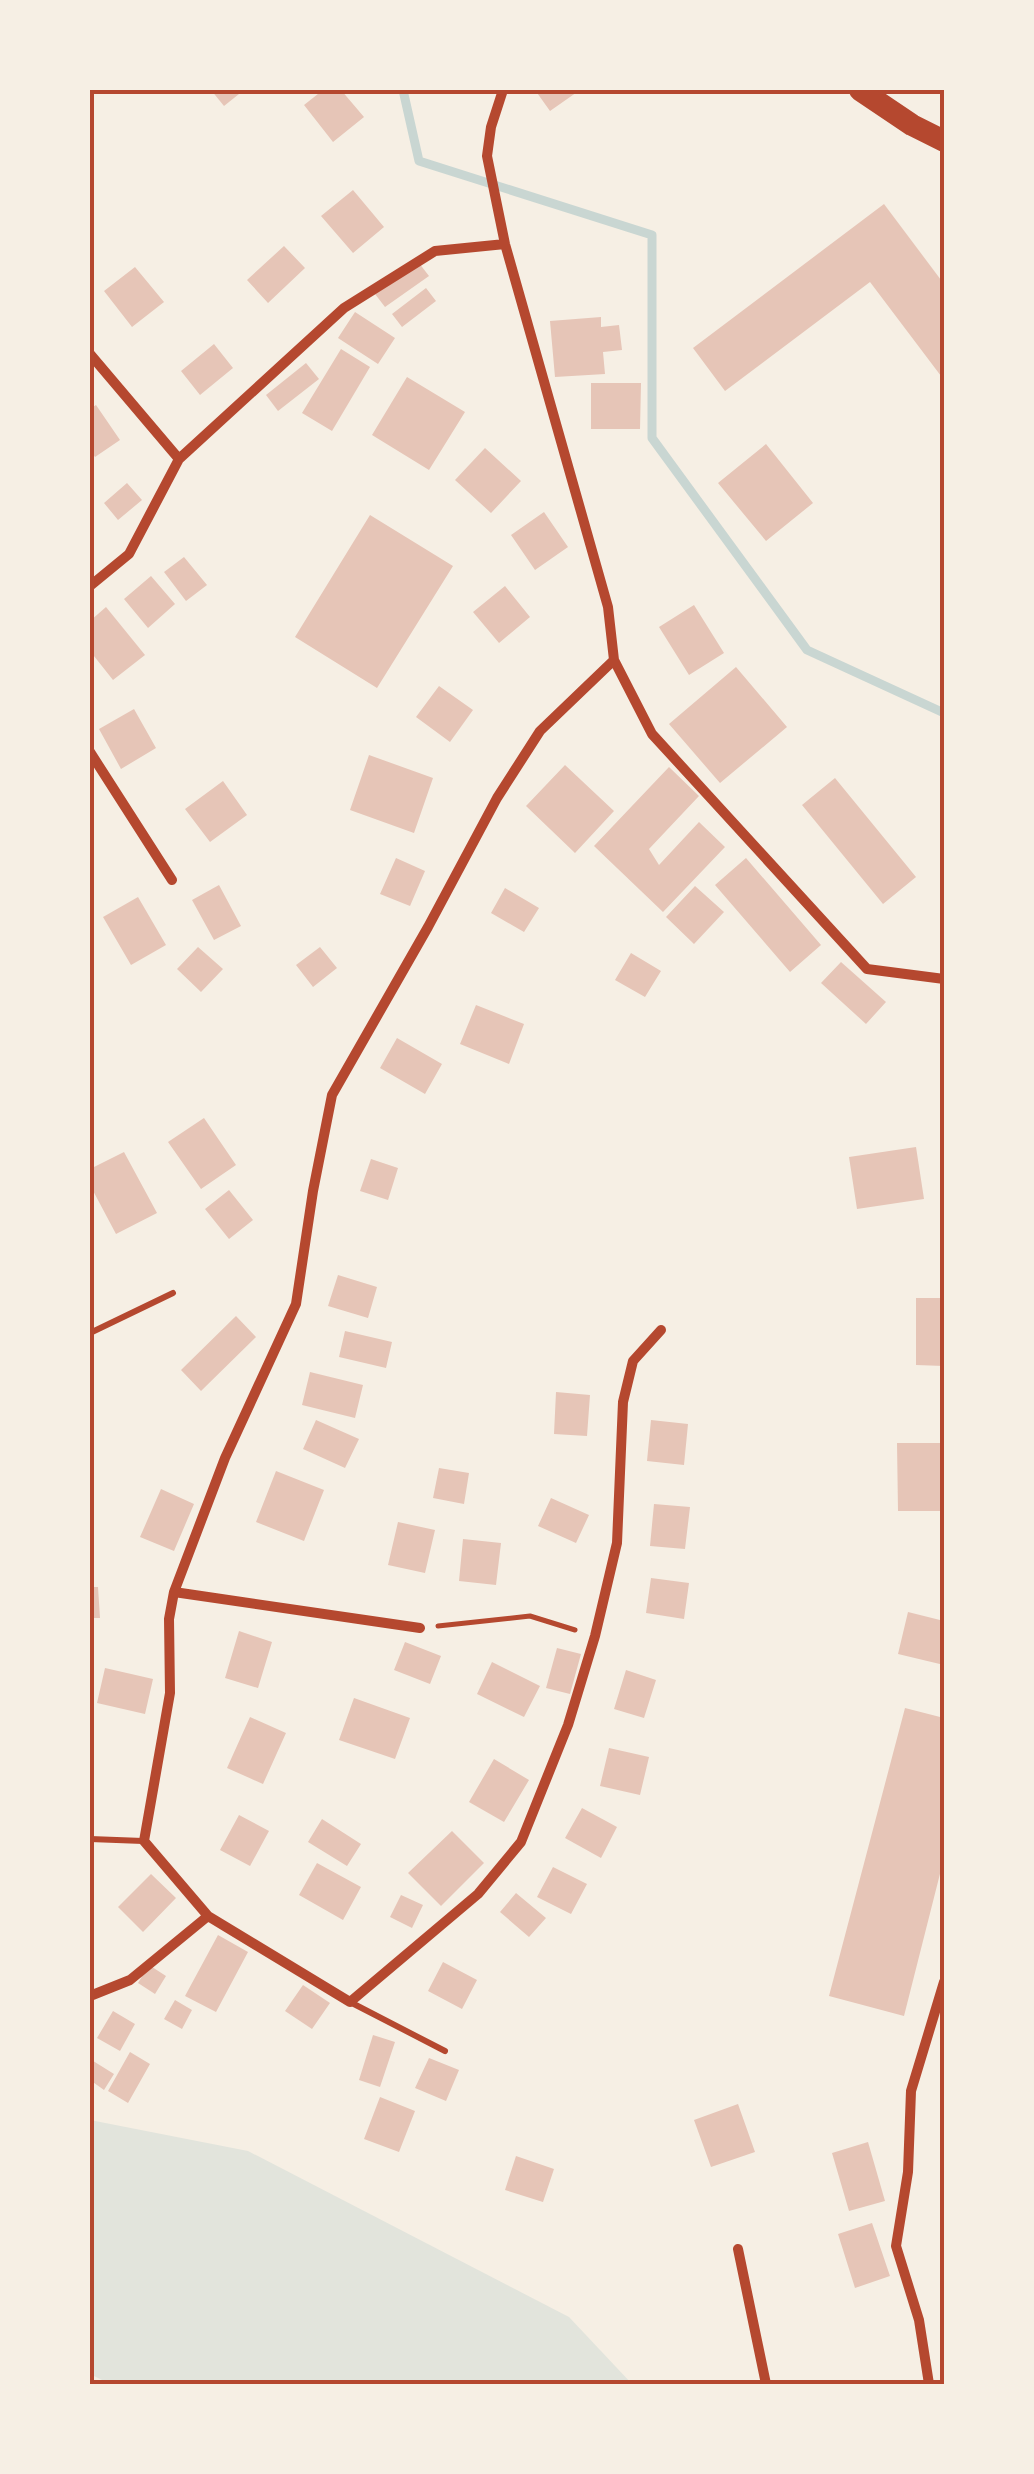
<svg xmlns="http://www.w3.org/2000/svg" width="1034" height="2474" font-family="Overpass,sans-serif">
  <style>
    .green { fill: #e2e4dc }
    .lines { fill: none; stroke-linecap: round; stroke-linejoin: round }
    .stream { stroke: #c9d6d2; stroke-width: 9 }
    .building { fill: #e6c5b7 }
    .path { stroke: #b5482f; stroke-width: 5 }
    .service { stroke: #b5482f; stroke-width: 6 }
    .minor { stroke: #b5482f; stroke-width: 10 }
    .trunk { stroke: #b5482f; stroke-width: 22 }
    .neatline { fill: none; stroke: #b5482f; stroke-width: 4 }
  </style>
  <rect width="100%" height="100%" fill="#f6efe4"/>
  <path class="green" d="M90,2120l158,31 321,166 63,67h-522l-20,-10z"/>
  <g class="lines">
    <path class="stream" d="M403,90l16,71 233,74v203l155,212 137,63"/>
  </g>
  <path class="building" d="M211,90h33l-20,16z
    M323,90h18l23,27 -31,25 -29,-37z
    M535,90h45l-30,21z
    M353,190l31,37 -31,26 -32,-37z
    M884,204l60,80v96l-74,-98 -145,109 -32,-43z
    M284,246l21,22 -37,35 -21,-23z
    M419,263l10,13 -44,31 -10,-13z
    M135,267l29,35 -32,25 -28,-36z
    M426,288l10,13 -34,26 -10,-13z
    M355,312l40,26 -17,26 -40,-26z
    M601,317v10l18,-2 3,25 -19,2 2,22 -50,3 -5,-56z
    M214,344l19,24 -33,27 -19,-24z
    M341,349l29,18 -38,64 -30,-18z
    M306,363l13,16 -41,32 -12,-16z
    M407,377l58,35 -36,58 -57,-35z
    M591,383h50l-1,46h-49z
    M96,405l24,35 -25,17 -5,-7v-41z
    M766,444l47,59 -47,38 -48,-58z
    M485,448l36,33 -30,32 -36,-33z
    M127,483l15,17 -24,20 -14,-17z
    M544,512l24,35 -33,23 -24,-35z
    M370,515l83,51 -76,122 -82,-51z
    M184,557l23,28 -21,16 -22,-29z
    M151,576l24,28 -27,24 -24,-29z
    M505,586l25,31 -31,26 -26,-31z
    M694,605l30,48 -35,22 -30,-48z
    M106,607l39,48 -32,25 -23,-29v-30z
    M736,667l51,60 -67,56 -51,-59z
    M439,686l34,24 -23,32 -34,-25z
    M134,709l22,39 -35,21 -22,-40z
    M369,755l64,23 -19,55 -64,-23z
    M565,765l49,46 -39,42 -49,-47z
    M669,767l30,29 -50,53 10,16 40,-43 26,25 -62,65 -69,-66z
    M835,778l81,99 -33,27 -81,-99z
    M223,781l24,34 -37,27 -25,-33z
    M396,858l29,13 -15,35 -30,-12z
    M746,858l75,87 -31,27 -75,-87z
    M219,885l22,41 -27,14 -22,-40z
    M695,886l29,26 -30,32 -28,-27z
    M505,888l34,20 -15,24 -33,-19z
    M138,897l28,48 -35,20 -28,-48z
    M198,947l25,22 -22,23 -24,-23z
    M320,947l17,21 -24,19 -17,-22z
    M631,953l30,18 -16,26 -30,-17z
    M841,962l45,40 -20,22 -45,-41z
    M476,1005l48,19 -15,40 -49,-20z
    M397,1038l45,26 -17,30 -45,-26z
    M204,1118l32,47 -35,24 -33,-47z
    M916,1147l8,52 -67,10 -8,-52z
    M124,1152l33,61 -41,21 -26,-49v-16z
    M371,1159l27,9 -10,32 -28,-9z
    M229,1190l24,30 -24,19 -24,-30z
    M338,1275l39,12 -9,31 -40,-12z
    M916,1298h28v68l-28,-1z
    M236,1316l20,21 -55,54 -20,-21z
    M345,1331l47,11 -6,26 -47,-11z
    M310,1372l53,13 -8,33 -53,-13z
    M556,1392l34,3 -3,41 -33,-2z
    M316,1420l43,19 -14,29 -42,-19z
    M651,1420l37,4 -4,41 -37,-4z
    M897,1443h47v68h-46z
    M439,1468l30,5 -5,31 -31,-6z
    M276,1471l48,19 -20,51 -48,-19z
    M161,1489l33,15 -20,47 -34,-14z
    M551,1498l38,17 -13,28 -38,-17z
    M654,1504l36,3 -5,42 -35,-3z
    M398,1522l37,8 -10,43 -37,-8z
    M463,1539l38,4 -5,42 -37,-4z
    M651,1578l38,5 -5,36 -38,-6z
    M90,1587h8l2,31h-10z
    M908,1612l36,9v44l-46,-11z
    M239,1631l33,11 -14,46 -33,-10z
    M405,1642l36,14 -11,28 -36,-14z
    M557,1648l24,6 -11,40 -24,-6z
    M492,1662l48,24 -16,31 -47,-23z
    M105,1668l48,11 -8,35 -48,-11z
    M626,1670l30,10 -12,38 -30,-9z
    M354,1698l56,20 -15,41 -56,-19z
    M905,1708l39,10v140l-40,158 -75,-20z
    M250,1717l36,16 -23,51 -36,-16z
    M609,1748l40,9 -9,38 -40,-9z
    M494,1759l35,21 -25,42 -35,-20z
    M582,1808l35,19 -16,31 -36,-20z
    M239,1815l30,16 -19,35 -30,-16z
    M322,1819l39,25 -14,22 -39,-24z
    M452,1831l32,32 -43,43 -33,-33z
    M317,1863l44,24 -18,33 -44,-25z
    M553,1867l34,17 -16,30 -34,-17z
    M151,1874l25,24 -33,34 -25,-25z
    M516,1893l30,25 -17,19 -29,-25z
    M401,1895l22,10 -11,23 -22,-11z
    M218,1935l30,17 -32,60 -31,-16z
    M443,1962l34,18 -15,29 -34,-18z
    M149,1965l17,11 -11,18 -17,-11z
    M303,1985l27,18 -18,26 -27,-18z
    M175,2000l17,10 -10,19 -18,-10z
    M113,2011l22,13 -15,27 -23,-13z
    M373,2035l22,7 -15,45 -21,-7z
    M130,2052l20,12 -22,39 -20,-12z
    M429,2058l30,12 -13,31 -31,-13z
    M90,2059l24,15 -10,16 -14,-10z
    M380,2097l35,14 -16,41 -35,-13z
    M738,2104l17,48 -44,15 -17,-47z
    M868,2142l17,59 -36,10 -17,-58z
    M516,2156l38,13 -11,33 -38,-12z
    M872,2223l18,53 -35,12 -17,-54z"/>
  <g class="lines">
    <path class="path" d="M438,1626l92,-10 45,14"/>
    <path class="service" d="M90,1333l83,-40
      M90,1839l53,2
      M350,2002l95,49"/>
    <path class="minor" d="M503,90l-12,37 -4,29 18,88 103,363 6,53 38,74 215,235 77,10
      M90,354l89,105
      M90,586l39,-32 50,-95 165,-151 91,-57 70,-7
      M614,660l-74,71 -43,67 -69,129 -96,168 -19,96 -17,113 -71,154 -51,134 -5,27 1,74 -26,148 64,75 142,86 128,-108 43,-52 47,-117 27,-89 22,-93 6,-141 10,-41 28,-31
      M90,752l82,128
      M174,1592l246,36
      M90,1996l40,-16 78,-64
      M738,2249l28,135
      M929,2384l-10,-64 -23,-74 12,-74 3,-81 33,-109"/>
    <path class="trunk" d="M860,90l52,35 32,16"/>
  </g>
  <rect width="1034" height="2474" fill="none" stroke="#f6efe4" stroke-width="185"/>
  <rect x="92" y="92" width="850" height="2290" class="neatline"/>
</svg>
